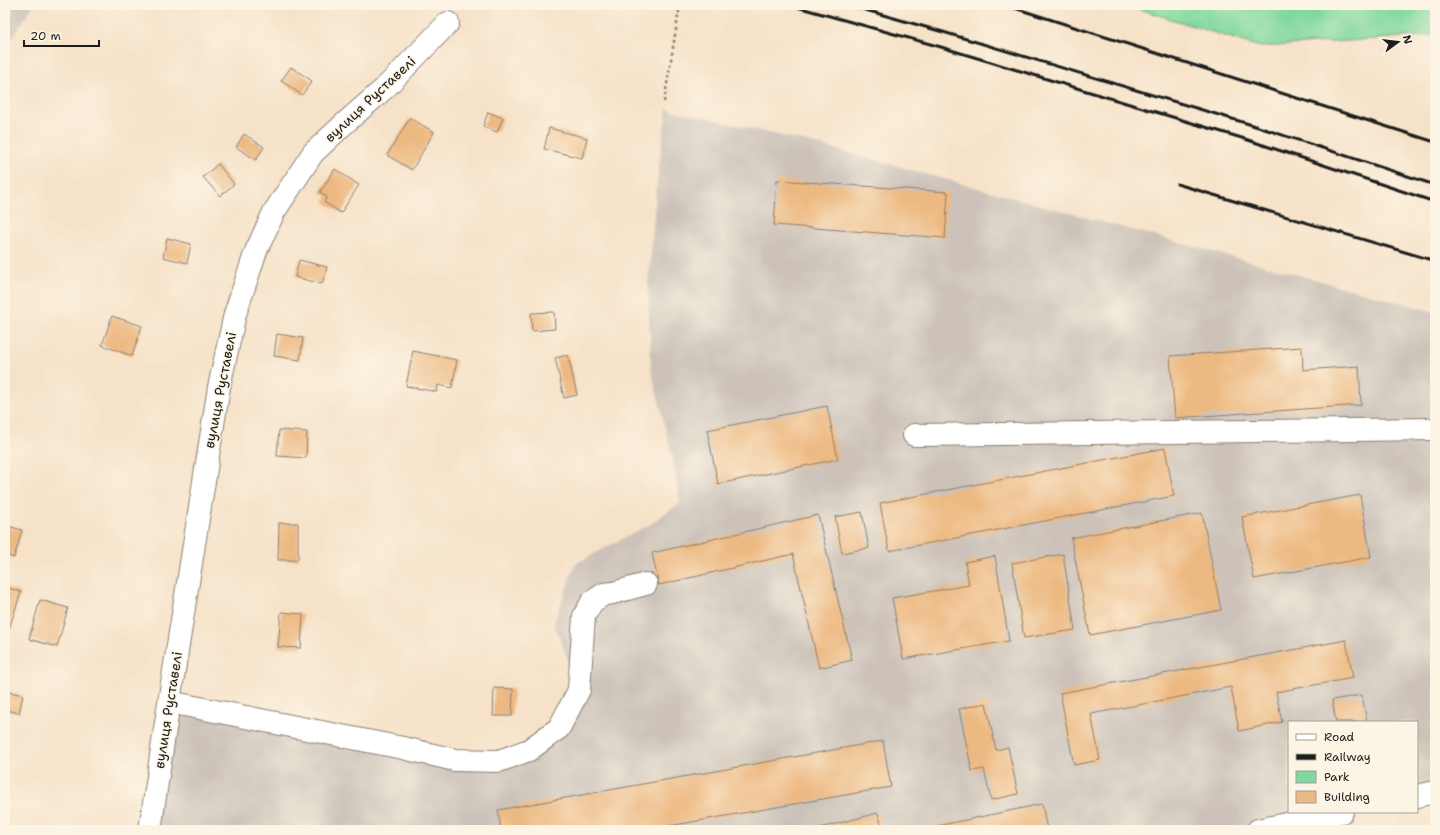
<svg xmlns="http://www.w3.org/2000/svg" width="1440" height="835" font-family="'Shantell Sans',sans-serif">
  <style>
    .industrial { fill: #ccc2b9 }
    .green { fill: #7fd89d; stroke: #4e7a5c }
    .building { fill: #edb982 }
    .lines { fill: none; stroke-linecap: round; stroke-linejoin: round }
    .minor-casing { stroke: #897f72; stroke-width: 24 }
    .path { stroke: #897f72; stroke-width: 2.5; stroke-dasharray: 3 3; stroke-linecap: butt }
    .minor { stroke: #fff; stroke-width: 22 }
    .rail { stroke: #1c1c1c; stroke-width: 3 }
    .labels { text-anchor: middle; stroke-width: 3; stroke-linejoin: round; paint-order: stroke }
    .street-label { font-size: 14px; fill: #1c1c1c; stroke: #fcf5e5 }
  </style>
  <rect width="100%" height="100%" fill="#fcf5e5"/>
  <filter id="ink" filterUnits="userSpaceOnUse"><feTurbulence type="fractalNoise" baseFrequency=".025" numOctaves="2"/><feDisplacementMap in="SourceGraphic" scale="8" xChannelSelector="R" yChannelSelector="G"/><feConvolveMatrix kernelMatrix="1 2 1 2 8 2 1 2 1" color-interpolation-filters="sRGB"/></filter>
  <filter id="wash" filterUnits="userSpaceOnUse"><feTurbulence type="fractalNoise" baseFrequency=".012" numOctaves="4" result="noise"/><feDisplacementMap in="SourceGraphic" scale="16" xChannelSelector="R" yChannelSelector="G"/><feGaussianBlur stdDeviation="0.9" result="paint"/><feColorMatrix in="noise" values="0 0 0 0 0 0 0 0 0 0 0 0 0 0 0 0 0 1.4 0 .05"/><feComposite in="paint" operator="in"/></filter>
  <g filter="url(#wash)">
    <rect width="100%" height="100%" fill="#f6e2c8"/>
    <path class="industrial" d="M5,5h28l-28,45z
      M667,109l141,33 627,170v480l-18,4v-74h-128v90h53l-84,18h-1108l19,-128 286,58 74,-10 50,-60 -25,-67 21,-59 75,-40 30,-21 -7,-43 -22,-91 -3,-83 9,-106z"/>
    <path class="green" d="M1126,5h309v30l-175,12z"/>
    <g id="blocks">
      <path class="building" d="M291,67l21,14 -10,14 -21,-14z
        M488,112l15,6 -6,14 -14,-5z
        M410,118l24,14 -22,38 -25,-15z
        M549,128l38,10 -5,20 -38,-9z
        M244,134l20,13 -8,13 -20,-13z
        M218,164l16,20 -14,12 -17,-19z
        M335,169l24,16 -18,28 -17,-11 3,-5 -7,-5z
        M777,180l171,12 -3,46 -171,-13z
        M167,238l24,6 -4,19 -24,-6z
        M299,260l28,7 -5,17 -27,-7z
        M554,312l1,17 -23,2 -1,-18z
        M112,316l30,10 -10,30 -30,-11z
        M277,334l26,4 -3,22 -26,-4z
        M1302,347l1,23 56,-4 2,39 -186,13 -5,-62z
        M413,351l44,9 -5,28 -14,-3 -1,7 -31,-6z
        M568,355l9,40 -13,3 -9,-40z
        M827,406l11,53 -120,25 -11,-54z
        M279,430l28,2 -1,26 -29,-2z
        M1165,448l9,48 -285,55 -9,-48z
        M1360,495l11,62 -117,22 -12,-62z
        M862,512l7,36 -27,5 -7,-36z
        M1202,513l19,97 -131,25 -19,-97z
        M818,515l34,145 -33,8 -26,-114 -134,31 -7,-32z
        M279,523h19v37h-20z
        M5,525l17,5 -8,28 -9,-3z
        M1063,554l12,76 -51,8 -12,-75z
        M995,556l14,85 -106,18 -11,-61 77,-13 -4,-23z
        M5,587l16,5 -16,49z
        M40,600l28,8 -11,39 -28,-8z
        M281,612l22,2 -2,34 -23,-1z
        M1346,640l7,38 -77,14 6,30 -43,9 -8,-44 -140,27 9,46 -26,5 -14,-72z
        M494,688l19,1 -1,27h-19z
        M5,691l18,4 -4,18 -14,-3z
        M1362,695l5,27h-31l-4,-22z
        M986,703l10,47 12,-3 10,47 -27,6 -7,-31 -12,2 -13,-62z
        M883,741l8,46 -245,43h-145l-3,-20z
        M1042,804l5,26h-109l-1,-4z
        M878,813l5,17h-67v-1z"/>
    </g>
  </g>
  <g filter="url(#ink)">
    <use href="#blocks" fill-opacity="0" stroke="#897f72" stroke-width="1"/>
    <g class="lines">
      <defs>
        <path id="minor" d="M914,435l521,-6
          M169,702l234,46 52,12 44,1 30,-11 30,-22 20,-38 5,-74 8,-14 12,-8 9,-1 33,-9
          M1417,796l18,-4
          M150,830l19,-128 50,-315 16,-73 21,-63 18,-39 39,-59 32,-30 40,-35 63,-65
          M1258,830l84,-18"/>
      </defs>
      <use href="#minor" class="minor-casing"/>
      <path class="path" d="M664,102l16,-97"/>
      <use href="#minor" class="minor"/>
      <path class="rail" d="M790,5l151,42 304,92 190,63
        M848,5l95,27 306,92 186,61
        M1005,5l430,137
        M1177,184l258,77"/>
    </g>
  </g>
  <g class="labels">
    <g class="street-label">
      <text transform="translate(370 99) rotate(-43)" y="5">вулиця Руставелі</text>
      <text transform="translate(220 390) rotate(-79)" y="5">вулиця Руставелі</text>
      <text transform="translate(168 710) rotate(-81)" y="5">вулиця Руставелі</text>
    </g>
  </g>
  <rect width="1440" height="835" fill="none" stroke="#fcf5e5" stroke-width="20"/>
  <rect x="1288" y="721" width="130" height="92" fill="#fcf5e5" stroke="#a29e95"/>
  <rect x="1296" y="734" width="20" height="6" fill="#ffffff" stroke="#a29e95"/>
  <text x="1324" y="741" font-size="12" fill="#1c1c1c">Road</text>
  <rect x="1296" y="754" width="20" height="6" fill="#1c1c1c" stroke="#a29e95"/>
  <text x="1324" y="761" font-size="12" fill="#1c1c1c">Railway</text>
  <rect x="1296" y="771" width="20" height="12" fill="#7fd89d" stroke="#a29e95"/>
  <text x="1324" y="781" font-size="12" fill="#1c1c1c">Park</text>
  <rect x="1296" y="791" width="20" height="12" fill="#edb982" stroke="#a29e95"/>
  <text x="1324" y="801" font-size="12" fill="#1c1c1c">Building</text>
  <g transform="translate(1398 42) rotate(75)" stroke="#fcf5e5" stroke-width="3" paint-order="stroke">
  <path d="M0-3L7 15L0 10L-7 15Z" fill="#1c1c1c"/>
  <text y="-6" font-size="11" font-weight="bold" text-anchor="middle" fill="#1c1c1c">N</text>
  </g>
  <path d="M24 40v6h75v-6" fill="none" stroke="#1c1c1c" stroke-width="2"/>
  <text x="30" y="40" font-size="12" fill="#1c1c1c" stroke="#fcf5e5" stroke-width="3" paint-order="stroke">20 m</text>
</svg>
